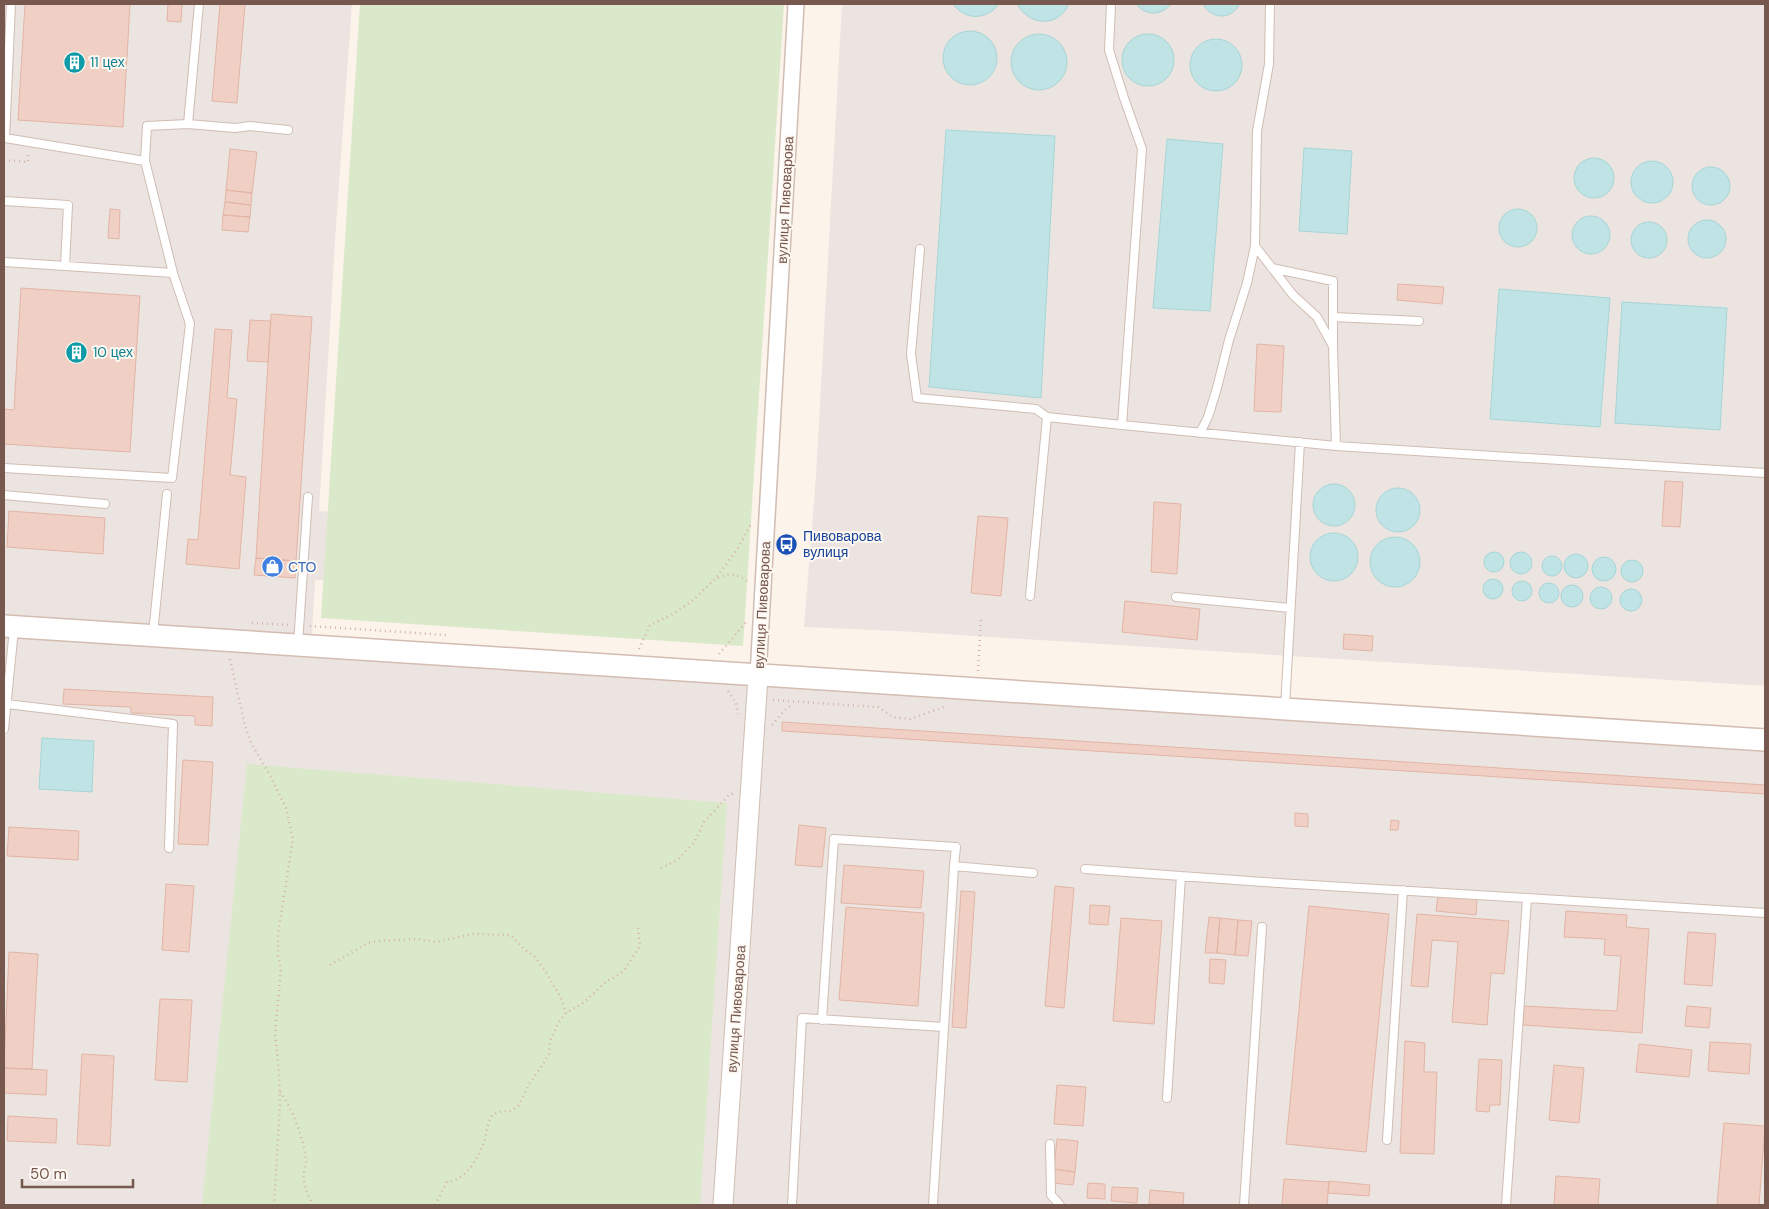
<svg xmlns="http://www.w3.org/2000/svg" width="1769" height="1209" font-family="'DM Sans',sans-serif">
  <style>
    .industrial { fill: #ece4e0 }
    .green { fill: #dae9ca }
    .water { fill: #c0e4e5; stroke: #a7d5d6 }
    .building { fill: #f0d0c4; stroke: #e2b5a5 }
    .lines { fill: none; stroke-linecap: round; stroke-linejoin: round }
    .service-casing { stroke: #d0bdb3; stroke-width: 10 }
    .minor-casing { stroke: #d0bdb3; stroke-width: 18 }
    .tertiary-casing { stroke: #d0bdb3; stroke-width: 21 }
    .secondary-casing { stroke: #d3bcb1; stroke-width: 24 }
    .path { stroke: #d5b3a7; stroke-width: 2.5; stroke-dasharray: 1 4; stroke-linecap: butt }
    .service { stroke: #fff; stroke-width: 8 }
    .minor { stroke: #fff; stroke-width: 15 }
    .tertiary { stroke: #fff; stroke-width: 19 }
    .secondary { stroke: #fff; stroke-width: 21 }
    .labels { text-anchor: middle; stroke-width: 4; stroke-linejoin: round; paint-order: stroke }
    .culture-label { font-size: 14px; fill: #0d838f; stroke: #fef8f2; text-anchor: start }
    .street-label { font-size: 14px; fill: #76584f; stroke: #fef8f2 }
    .transit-label { font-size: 14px; fill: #164399; stroke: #fef8f2; text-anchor: start }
    .shop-label { font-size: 14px; fill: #366cbe; stroke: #fef8f2; text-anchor: start }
  </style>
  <rect width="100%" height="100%" fill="#fcf3eb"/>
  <path class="industrial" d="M4,4h348l-16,221 -17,286 69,5 -4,68 -69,-4 -3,55 -308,-18z
    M842,4h923v682l-868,-55 -93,-4 12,-150z
    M4,636l1761,112v457h-1761z"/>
  <path class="green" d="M360,4h424l-41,642 -422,-28z
    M247,764l480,39 -27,402h-498z"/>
  <path class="water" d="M953,4h46c-12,16 -34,17 -46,0z
    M1017,4h52c-11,24 -40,22 -52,0z
    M1136,4h35c-10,12 -25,12 -35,0z
    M1203,4h37c-9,16 -28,16 -37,0z
    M943 58a27 27 0 1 1 54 0a27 27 0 1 1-54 0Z
    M1011 62a28 28 0 1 1 56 0a28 28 0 1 1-56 0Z
    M1122 60a26 26 0 1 1 52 0a26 26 0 1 1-52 0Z
    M1190 65a26 26 0 1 1 52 0a26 26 0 1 1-52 0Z
    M946,130l109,6 -14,262 -112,-11z
    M1167,139l56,5 -13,167 -57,-3z
    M1304,148l48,3 -5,83 -48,-3z
    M1574 178a20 20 0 1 1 40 0a20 20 0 1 1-40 0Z
    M1631 182a21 21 0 1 1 42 0a21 21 0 1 1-42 0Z
    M1692 186a19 19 0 1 1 38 0a19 19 0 1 1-38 0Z
    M1499 228a19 19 0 1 1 38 0a19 19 0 1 1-38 0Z
    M1572 235a19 19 0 1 1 38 0a19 19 0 1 1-38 0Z
    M1688 239a19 19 0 1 1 38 0a19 19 0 1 1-38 0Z
    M1631 240a18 18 0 1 1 36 0a18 18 0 1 1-36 0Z
    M1499,289l111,9 -10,129 -110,-8z
    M1622,302l105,6 -7,122 -105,-7z
    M1313 505a21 21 0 1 1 42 0a21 21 0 1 1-42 0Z
    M1376 510a22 22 0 1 1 44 0a22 22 0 1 1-44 0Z
    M1310 557a24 24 0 1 1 48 0a24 24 0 1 1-48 0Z
    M1370 562a25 25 0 1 1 50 0a25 25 0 1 1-50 0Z
    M1510 563a11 11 0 1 1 22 0a11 11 0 1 1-22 0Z
    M1484 562a10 10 0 1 1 20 0a10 10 0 1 1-20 0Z
    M1564 566a12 12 0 1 1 24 0a12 12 0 1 1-24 0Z
    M1542 566a10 10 0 1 1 20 0a10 10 0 1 1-20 0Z
    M1592 569a12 12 0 1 1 24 0a12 12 0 1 1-24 0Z
    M1621 571a11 11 0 1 1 22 0a11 11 0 1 1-22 0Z
    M1483 589a10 10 0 1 1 20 0a10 10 0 1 1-20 0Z
    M1512 591a10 10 0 1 1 20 0a10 10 0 1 1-20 0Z
    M1539 593a10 10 0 1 1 20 0a10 10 0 1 1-20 0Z
    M1561 596a11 11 0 1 1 22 0a11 11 0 1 1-22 0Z
    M1590 598a11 11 0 1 1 22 0a11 11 0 1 1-22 0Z
    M1620 600a11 11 0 1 1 22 0a11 11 0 1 1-22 0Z
    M42,738l52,3 -2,51 -53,-3z"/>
  <path class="building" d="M25,4h105l-7,123 -105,-7z
    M168,4h14l-1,18 -14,-1z
    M220,4h25l-8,99 -25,-2z
    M230,149l27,3 -5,41 -26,-3z
    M226,190l26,3 -1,12 -26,-3z
    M225,202l26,3 -1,12 -27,-2z
    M110,209l10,1 -1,29 -11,-1z
    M223,215l27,2 -2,15 -26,-2z
    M1398,284l46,3 -2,17 -45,-4z
    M21,288l119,8 -10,156 -126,-8v-35l10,1z
    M271,314l41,3 -16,244 -40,-3z
    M250,320l21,1 -3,41 -21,-1z
    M215,329l17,1 -5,68 10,1 -7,76 16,2 -7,92 -53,-5 2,-25 10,1z
    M1257,344l27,2 -3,66 -27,-1z
    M1665,481l18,1 -3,45 -18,-1z
    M1154,502l27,2 -4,70 -26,-2z
    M9,511l96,7 -2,36 -96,-7z
    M978,516l30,2 -7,78 -30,-3z
    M256,558l40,3 -1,17 -41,-3z
    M1125,601l75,8 -3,31 -75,-8z
    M1344,634l29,2 -1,15 -29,-2z
    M64,689l149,8 -1,29 -17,-1v-9l-64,-3v-6l-68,-3z
    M782,722l983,63v9l-983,-63z
    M183,760l30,2 -5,83 -30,-1z
    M1295,813l13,1v13l-13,-1z
    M1391,820l8,1 -1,9h-8z
    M799,825l27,3 -4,39 -27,-2z
    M9,827l70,4 -1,29 -71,-4z
    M844,865l80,6 -3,37 -80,-5z
    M166,884l28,2 -5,66 -27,-2z
    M1055,886l19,2 -10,120 -19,-2z
    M961,891l14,1 -9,136 -14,-1z
    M1438,895l39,4 -1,16 -40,-4z
    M1090,905l20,1 -2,19 -19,-1z
    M1309,906l80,8 -23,238 -80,-8z
    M846,907l78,6 -6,93 -79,-6z
    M1566,911l61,4 -1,12 23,2 -7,104 -119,-8 1,-19 93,5 4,-55 -17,-1 1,-16 -41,-2z
    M1417,914l92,7 -5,53 -13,-1 -4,52 -35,-3 6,-80 -26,-2 -4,47 -17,-1z
    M1209,917l11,1 -3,35h-12z
    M1121,918l41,3 -8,103 -41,-3z
    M1220,918l18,2 -3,35 -18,-2z
    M1238,920l14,1 -4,35 -13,-1z
    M1688,932l28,2 -4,52 -28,-2z
    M9,952l29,2 -6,115 -28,-1z
    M1210,959l16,1 -2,24 -15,-1z
    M160,999l32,1 -5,82 -32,-2z
    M1687,1006l24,2 -2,20 -24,-2z
    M1405,1041l20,2 -1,29h13l-3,82 -34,-1z
    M1710,1042l41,2 -2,30 -41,-3z
    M1639,1044l53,6 -3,27 -53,-5z
    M82,1054l32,2 -4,90 -33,-2z
    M1479,1059l23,1 -2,45h-10l-1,7 -13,-1z
    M1554,1065l30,3 -5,55 -30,-3z
    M4,1068l43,2 -1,25 -42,-2z
    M1057,1085l29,2 -3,39 -29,-2z
    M8,1116l49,3 -1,24 -49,-2z
    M1724,1123l41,3 -6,79h-42z
    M1057,1139l21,2 -3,31 -21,-3z
    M1054,1169l21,3 -2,13 -21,-2z
    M1556,1176l44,3 -2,26h-44z
    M1284,1179l45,3 -2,23h-45z
    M1329,1181l41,4 -1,11 -41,-3z
    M1088,1183l17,1v15l-18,-1z
    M1112,1187l26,1 -1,15 -26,-2z
    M1150,1190l34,3 -1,12 -34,-1z"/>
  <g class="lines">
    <defs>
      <path id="service" d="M11,4l-6,134 140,23 28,112
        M1270,4l-1,60 -12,67 -2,115 38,49 24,22 16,29 3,100
        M188,124l47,4 15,-2 38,4
        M145,161l2,-35 41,-2 11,-120
        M4,201l64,4 -3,61
        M920,249l-9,105 6,44 119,11 11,8
        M4,262l169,11 17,51 -18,154 -168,-10
        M1272,268l61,13v63
        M1333,317l86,4
        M1122,425l214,21 429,27
        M1200,433l8,-16 9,-29 12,-48 18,-57 8,-37
        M4,495l101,9
        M1030,596l17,-179 75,8 20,-276 -18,-51 -15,-48 2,-46
        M1176,597l114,11
        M153,634l14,-140
        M298,644l10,-147
        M7,704l166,20 -4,124
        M1285,707l15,-265
        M4,729l10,-100
        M1085,869l178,13 264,16
        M822,1020l12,-181 122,8 -2,19
        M1167,1098l14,-222
        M1387,1140l16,-250
        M1050,1144l1,51 9,10
        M792,1205l10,-187 142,9
        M933,1205l21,-339 79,7
        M1244,1205l18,-278
        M1506,1205l21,-307 238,15"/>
      <path id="minor" d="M758,676l38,-672"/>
      <path id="tertiary" d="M723,1205l35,-529"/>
      <path id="secondary" d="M4,626l1761,114"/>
    </defs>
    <use href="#service" class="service-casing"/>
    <use href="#minor" class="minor-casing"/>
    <use href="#tertiary" class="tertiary-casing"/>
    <use href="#secondary" class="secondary-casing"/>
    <path class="path" d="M4,160l24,2v-11
      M718,578c12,-6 20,-4 30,4
      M252,623l37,2
      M310,626l136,9
      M639,649l11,-24 21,-10 20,-13 25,-24 22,-30 13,-24
      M719,654l28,-33
      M230,659l15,67 6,17 20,34 15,31 7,31 -15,95v22l3,13 -6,64 4,40 1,31 -6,101
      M978,671l3,-53
      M728,691l8,12 2,11
      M773,700l105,7 15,10 17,2 37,-13
      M772,725l12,-14 9,-7
      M661,868l16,-8 17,-17 10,-21 24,-26 6,-3
      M330,965l38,-22 9,-2 40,-2 19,3 37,-8 38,1 13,14 11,8 12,17 13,22 6,17
      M280,1092c11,13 26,52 26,69 0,3 -1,7 -2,11 -1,13 3,22 9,33
      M435,1205l12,-23c19,-2 31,-23 37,-40 3,-9 3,-19 8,-27l10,-4h9l7,-5 12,-23 19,-28 1,-14 8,-18 8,-10 17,-10 24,-22 10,-5 8,-7 15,-23 -2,-18"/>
    <use href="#service" class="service"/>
    <use href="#minor" class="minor"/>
    <use href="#tertiary" class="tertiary"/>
    <use href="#secondary" class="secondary"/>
  </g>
  <defs>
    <symbol id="building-disc" viewBox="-11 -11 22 22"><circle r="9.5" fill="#0f9aa8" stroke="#fef8f2"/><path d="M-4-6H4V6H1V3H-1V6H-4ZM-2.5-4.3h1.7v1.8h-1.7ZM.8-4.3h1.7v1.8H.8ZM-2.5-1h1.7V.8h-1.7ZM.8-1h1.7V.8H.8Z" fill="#fff"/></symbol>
    <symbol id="bus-disc" viewBox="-11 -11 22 22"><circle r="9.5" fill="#1a4fb4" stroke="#fef8f2"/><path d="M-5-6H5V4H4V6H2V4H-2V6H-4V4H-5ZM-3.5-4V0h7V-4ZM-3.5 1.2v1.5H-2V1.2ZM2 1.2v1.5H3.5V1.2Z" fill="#fff"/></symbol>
    <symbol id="shop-disc" viewBox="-11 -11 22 22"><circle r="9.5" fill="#3f7fe0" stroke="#fef8f2"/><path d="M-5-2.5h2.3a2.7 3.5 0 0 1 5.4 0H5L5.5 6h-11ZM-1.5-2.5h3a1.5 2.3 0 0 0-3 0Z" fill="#fff"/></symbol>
  </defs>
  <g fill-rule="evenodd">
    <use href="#building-disc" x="62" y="50" width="25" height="25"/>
    <use href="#building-disc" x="64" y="340" width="25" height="25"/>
    <use href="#bus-disc" x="774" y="532" width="25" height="25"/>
    <use href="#shop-disc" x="260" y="554" width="25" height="25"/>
  </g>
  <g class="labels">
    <g class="culture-label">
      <text x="90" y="67">11 цех</text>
      <text x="93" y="357">10 цех</text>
    </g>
    <g class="street-label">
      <text transform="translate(785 200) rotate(-87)" y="5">вулиця Пивоварова</text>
      <text transform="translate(762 605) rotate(-87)" y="5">вулиця Пивоварова</text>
      <text transform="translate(736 1009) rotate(-86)" y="5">вулиця Пивоварова</text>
    </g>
    <g class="transit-label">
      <text x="803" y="541">Пивоварова<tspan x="803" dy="16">вулиця</tspan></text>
    </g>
    <g class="shop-label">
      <text x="288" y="572">СТО</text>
    </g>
  </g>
  <rect width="1769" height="1209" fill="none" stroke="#76584f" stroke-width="10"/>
  <path d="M22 1179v8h111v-8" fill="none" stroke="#76584f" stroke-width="2.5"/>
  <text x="30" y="1179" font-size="15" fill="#76584f" stroke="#fef8f2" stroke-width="4" paint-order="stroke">50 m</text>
</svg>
